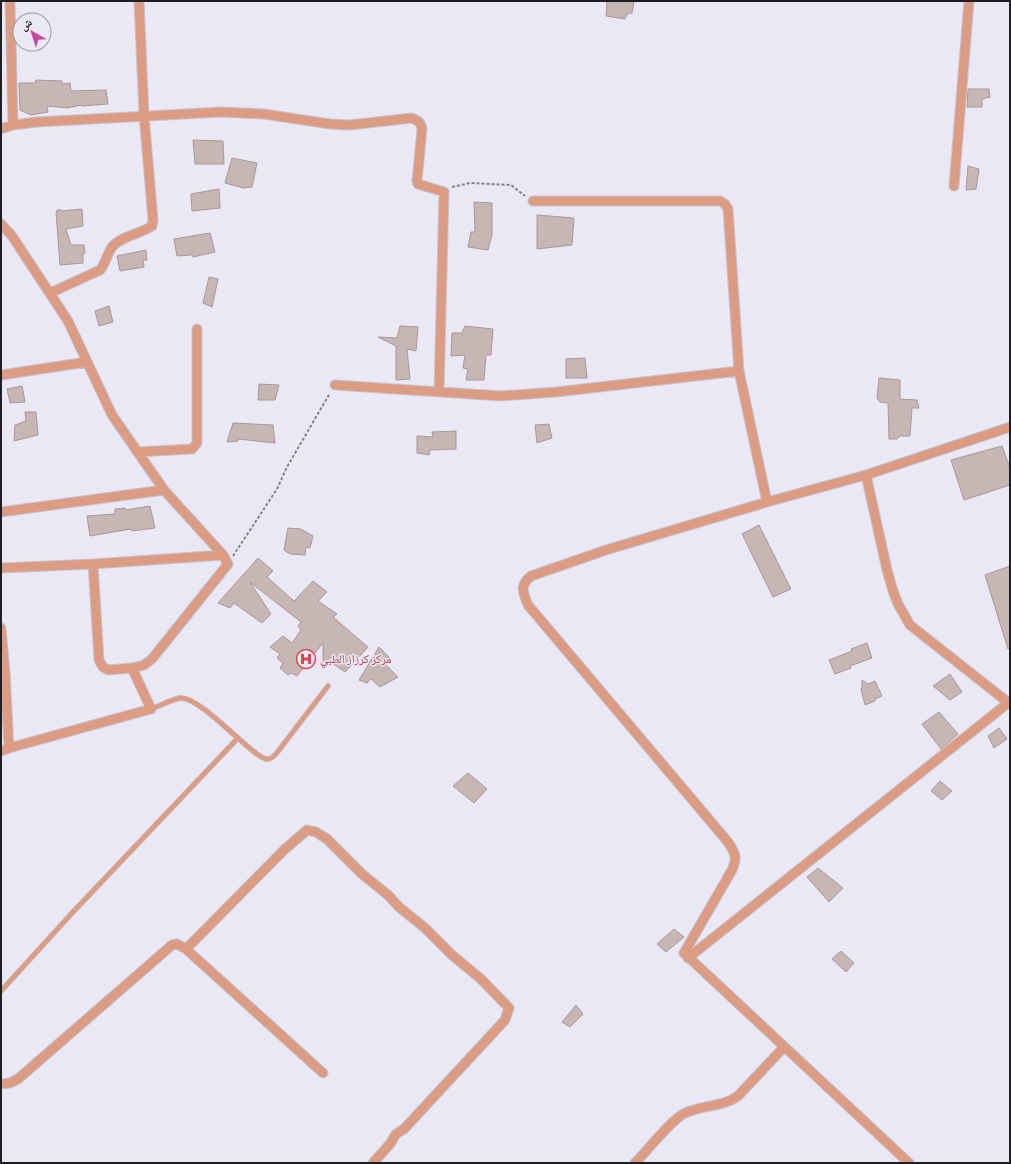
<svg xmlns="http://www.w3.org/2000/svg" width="1011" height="1164" font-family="Literata,'Noto Naskh Arabic',serif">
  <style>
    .building { fill: #c7b7b4; stroke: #a79896 }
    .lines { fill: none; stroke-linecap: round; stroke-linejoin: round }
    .lane-casing { stroke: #c6c4d0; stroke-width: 6 }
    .street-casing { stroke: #c6c4d0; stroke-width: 11 }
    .path { stroke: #83818b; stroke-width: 2; stroke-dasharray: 3 2; stroke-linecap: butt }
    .lane { stroke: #dc9c84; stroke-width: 4.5 }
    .street { stroke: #dc9c84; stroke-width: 9 }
    .labels { text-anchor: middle; stroke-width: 3; stroke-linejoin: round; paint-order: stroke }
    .health-label { font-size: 12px; fill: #be3a42; stroke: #ebe8f6; text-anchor: start }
  </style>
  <rect width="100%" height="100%" fill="#ebe8f6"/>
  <path class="building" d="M607,1h21l6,1 -2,11 -5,1 -2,5 -19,-3z
    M36,80l26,1v3l8,-1 1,8 35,-1 2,14 -26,2v-1l-15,3 -20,-2 1,6 -17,3 -11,-5 -1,-27h16z
    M968,89h21l1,8 -8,2v8h-15z
    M193,140l30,1 1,23h-29z
    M232,158l25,5 -5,24 -9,1 -18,-5z
    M968,166l11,3 -3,20 -10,1z
    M219,189l1,19 -28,3 -1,-17z
    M474,202l18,1v32l-4,15 -20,-3 3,-15h4z
    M82,209l1,17 -17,3 5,16h13l1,8 -2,1v9l-23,2 -4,-53h1v-2h4v1z
    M537,215l37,3 -2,27 -35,4z
    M210,233l5,19 -22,5 -1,-2 -15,1 -3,-17z
    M146,250l1,10h-4l1,7 -24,4 -3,-15z
    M209,277l9,2 -6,28 -9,-4z
    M109,306l4,16 -14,4 -4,-15z
    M400,326l18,1 -2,24 -9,-2 3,30 -14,1v-34l-18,-9 19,1z
    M465,326l28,3 -2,26h-5l-2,25h-18l2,-11 -5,-1 2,-13 -14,1 1,-23h10z
    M585,358l2,20h-21v-19z
    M879,378l21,2v19l17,1 2,8h-7l-2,28h-10l-3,3h-8l-1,-36 -8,-1 -3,-4z
    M259,384l20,1 -4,15h-17z
    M22,386l3,16 -15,1 -3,-14z
    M25,412h11l2,23 -24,6 1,-16 11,-4z
    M233,423l40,2 2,18 -37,-4v2l-11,1z
    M549,424l3,14 -15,5 -2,-18z
    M456,431v18l-26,1 -1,5 -12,-2v-17l16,1 -1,-5z
    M1002,446l8,22v17l-46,15 -13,-40z
    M150,506l5,22 -23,3 -1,-2 -41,7 -3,-20 28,-2v-5l10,-1 1,2z
    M759,525l32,64 -18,8 -31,-63z
    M288,528l13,1 12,7 -3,12 -4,-1 -1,8 -15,-1 -6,-4z
    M258,558l15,13 -6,6 27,24 19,-20 14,11 -9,9 19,13 -4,3 35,30 -23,25 -13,-9 -2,3 -7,-5v-18l-26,33 -6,-3 -3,2 -8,-7 3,-5 -6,-5 3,-4 -10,-7 13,-11 9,7 9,-13 -3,-4 3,-4 -51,-40 21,32 -9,9 -28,-20 -4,5 -12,-5z
    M1010,566v82l-2,1 -23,-74z
    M867,643l5,15 -22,8 1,2 -16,6 -6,-14 23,-9 -1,-2z
    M379,647l12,12 -5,6 12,12 -18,10 -9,-8 -4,4 -8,-3z
    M950,674l12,18 -12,8 -17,-14z
    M862,680l6,4 7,-3 7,15 -7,3v2l-10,4 -4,-16 1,-1z
    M939,712l19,22 -17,15 -19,-25z
    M999,728l8,11 -13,9 -6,-12z
    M468,773l19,16 -13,14 -21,-17z
    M940,781l12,10 -10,9 -11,-9z
    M818,868l25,20 -14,14 -22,-25z
    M674,929l10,8 -18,15 -9,-8z
    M841,951l13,12 -8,9 -14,-13z
    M576,1005l7,9 -13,13 -8,-5z"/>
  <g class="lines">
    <defs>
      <path id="lane" d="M151,709c9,-3 19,-9 29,-11 14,-2 47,31 58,40
        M1,991l72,-79 165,-174c6,5 23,22 30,21 3,0 6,-3 8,-5l52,-68"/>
      <path id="street" d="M10,1l3,124
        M1,129l12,-4 24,-3 184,-10 43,2 66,10 20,1 62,-7c6,3 9,4 10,11l-5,52 1,3 26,8 -5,200
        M954,186l15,-185
        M533,201h187l5,3 3,5 11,162 28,131
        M1,224l11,12 56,85 44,94 52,75 59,65 5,9 -76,95 -8,6 -12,3 -24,2 -5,-3 -4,-7 -6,-96
        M50,293l50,-23c6,-7 7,-16 12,-23 9,-11 28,-13 40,-21l1,-6 -9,-105 -5,-114
        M1,375l86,-13
        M335,385l166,11 55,-4 183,-21
        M137,452l55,-3 5,-6v-114
        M866,475l21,95 6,21 5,13 12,21 100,79
        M1,512l163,-22
        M1,568l92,-4 130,-9
        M1,628l4,45 4,75
        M1,751l8,-3 142,-39 -19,-41
        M186,949l98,-99 23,-20 9,2 11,7 35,35 26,21 11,12 26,21 27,27 29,24 28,29 -4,12 -101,109 -8,5 -6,10 -17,19
        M688,958l320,-255
        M1,1084l9,-1 8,-4 154,-134 5,-1 9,5 137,124
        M635,1163c12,-12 37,-44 50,-50 17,-8 38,-6 53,-17l46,-49
        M909,1163l-225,-210 48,-83c6,-13 3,-17 -4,-28l-200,-237c-5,-13 -9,-19 3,-29l75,-26 161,-48 99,-27 144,-48"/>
    </defs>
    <use href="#lane" class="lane-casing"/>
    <use href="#street" class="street-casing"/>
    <path class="path" d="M452,187l18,-4 41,2 14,11
      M233,556l44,-67 10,-22 43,-74"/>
    <use href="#lane" class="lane"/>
    <use href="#street" class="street"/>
  </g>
  <defs>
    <symbol id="hospital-ring" viewBox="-11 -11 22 22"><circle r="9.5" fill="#ebe8f6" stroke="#e0444e" stroke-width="1.5"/><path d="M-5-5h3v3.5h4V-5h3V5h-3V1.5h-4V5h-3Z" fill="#e0444e"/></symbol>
  </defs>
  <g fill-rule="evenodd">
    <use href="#hospital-ring" x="295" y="648" width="22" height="22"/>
  </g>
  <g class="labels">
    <g class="health-label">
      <text x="320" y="663">مركز كرزاز الطبي</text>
    </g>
  </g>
  <rect width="1011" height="1164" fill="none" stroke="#1f1e23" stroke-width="4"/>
  <g transform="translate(32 32) rotate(321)"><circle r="19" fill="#ebe8f6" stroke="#9997a2"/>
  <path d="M0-3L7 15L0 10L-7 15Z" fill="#c24a9f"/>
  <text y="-6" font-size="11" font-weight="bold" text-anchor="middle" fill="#1f1e23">ش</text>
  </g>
</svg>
